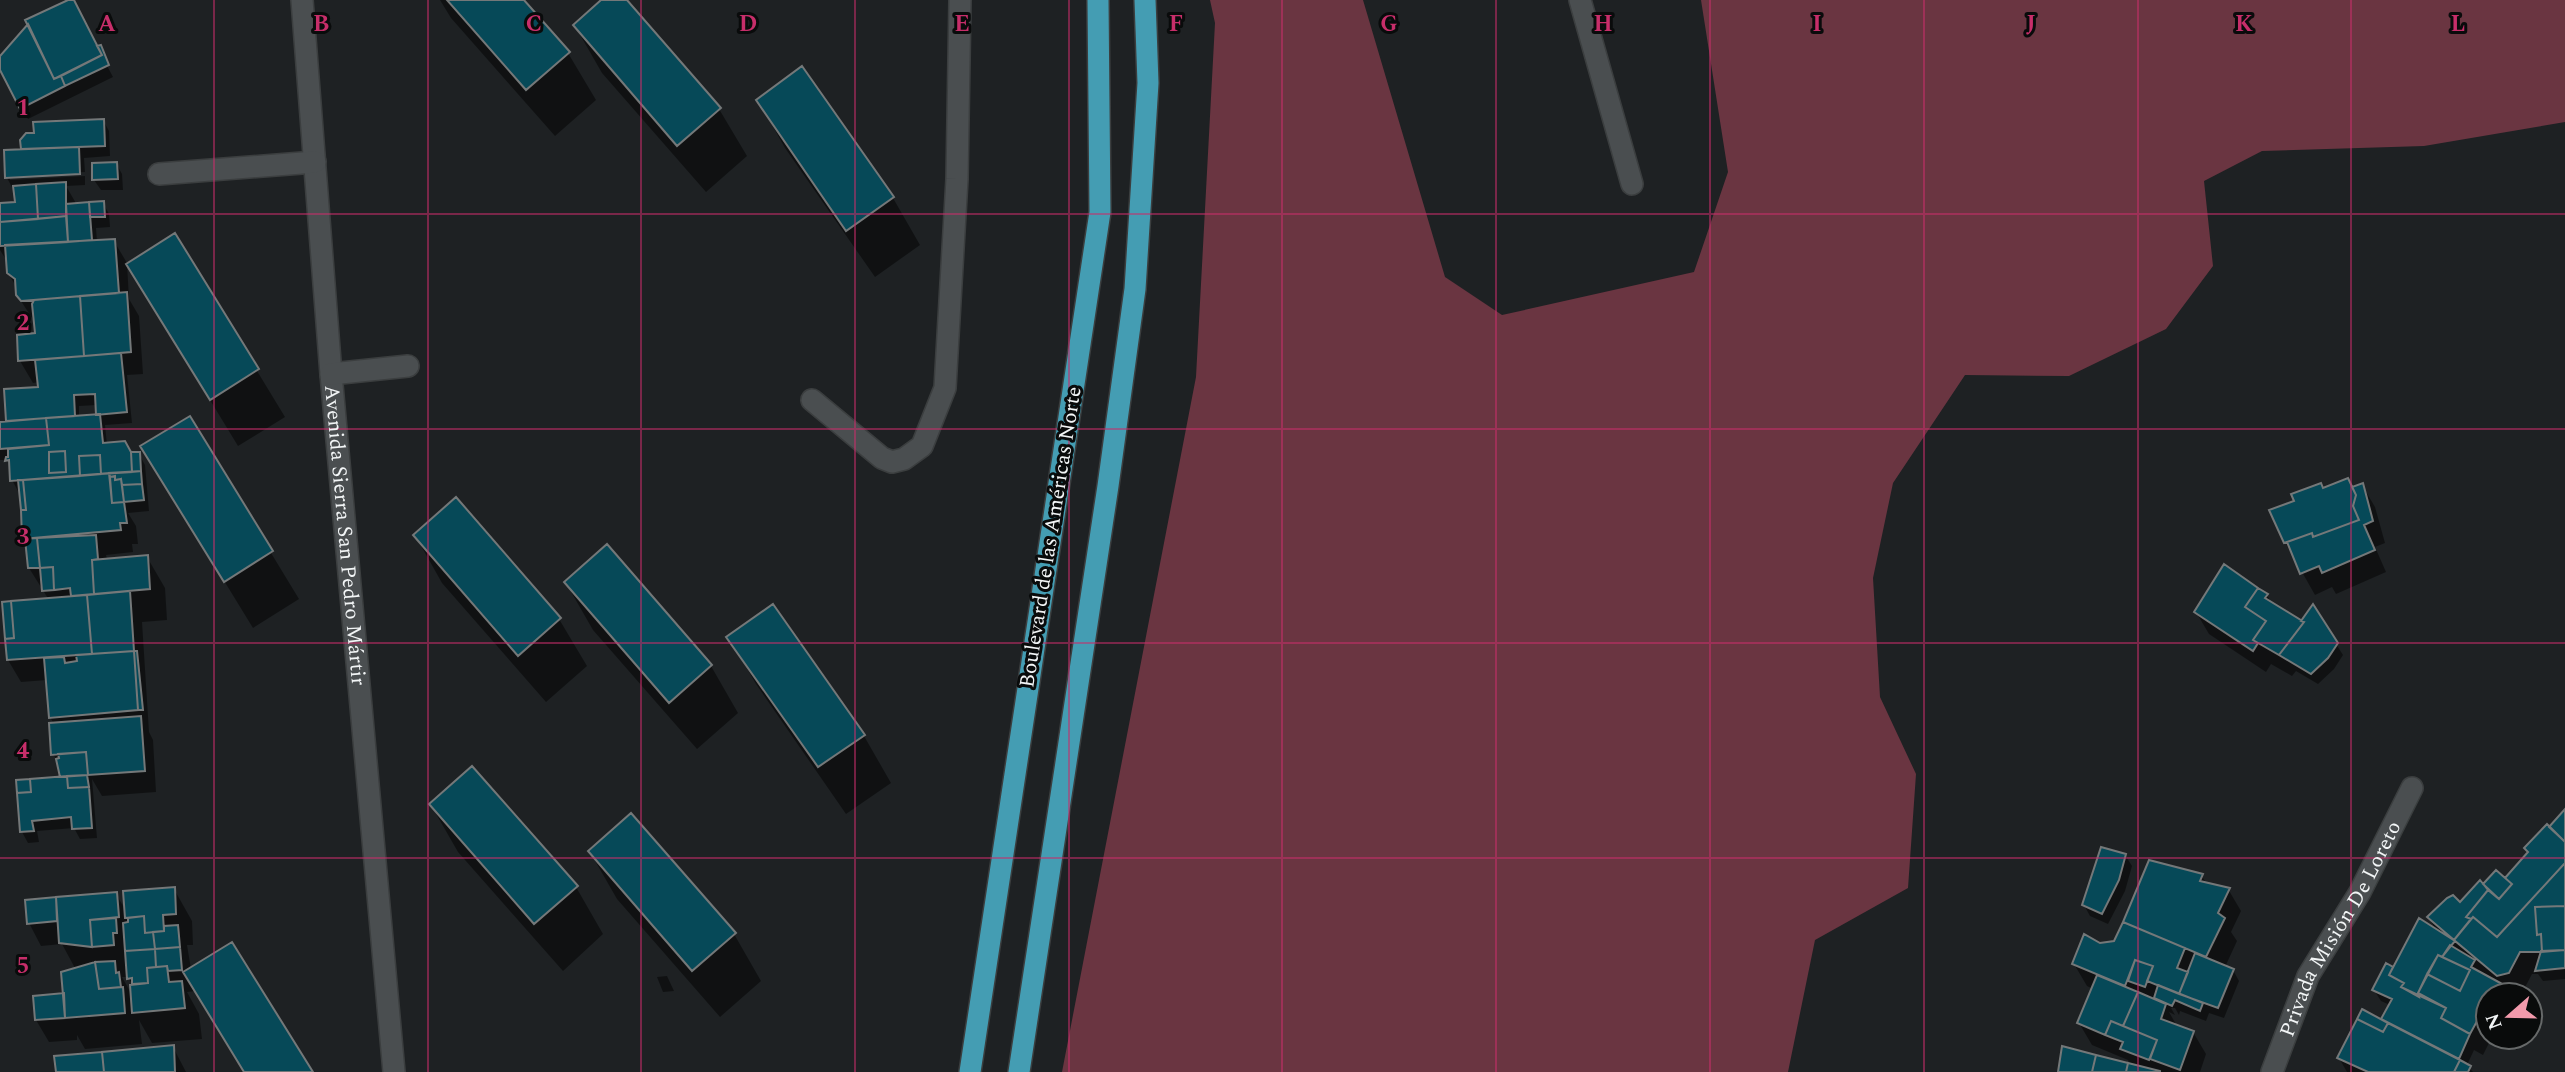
<svg xmlns="http://www.w3.org/2000/svg" width="2565" height="1072" font-family="Spectral,serif">
  <style>
    .green { fill: #6a3541 }
    .shadow { fill: #0007; fill-rule: evenodd }
    .building { fill: #064958; stroke: #747879; stroke-width: 2; fill-rule: evenodd }
    .lines { fill: none; stroke-linecap: round; stroke-linejoin: round }
    .minor-casing { stroke: #3b3e3f; stroke-width: 24 }
    .major-casing { stroke: #3b3e3f; stroke-width: 24 }
    .minor { stroke: #4a4e50; stroke-width: 21 }
    .major { stroke: #449db3; stroke-width: 21 }
    .grid { fill: none; stroke: #c72e6a; stroke-width: 2; stroke-opacity: 0.55 }
    .labels { text-anchor: middle; stroke-width: 6; stroke-linejoin: round; paint-order: stroke }
    .street-label { font-size: 21px; fill: #f2f5f6; stroke: #090b0b }
    .grid-label { font-size: 23px; text-anchor: middle; font-weight: bold; fill: #c72e6a; stroke: #090b0b; stroke-width: 6; stroke-linejoin: round; paint-order: stroke }
  </style>
  <rect width="100%" height="100%" fill="#1e2123"/>
  <path class="green" d="M1210,0h153l82,277 57,38 192,-43 34,-100 -27,-172h864v122l-141,24 -162,5 -58,30 9,85 -47,63 -97,47 -104,-1 -72,108 -20,95 7,119 36,77 -8,114 -93,52 -27,132h-726l134,-695 19,-354z"/>
  <path class="shadow" d="M72,0l41,77 -85,42 -28,-53v-8z
    M440,0h82l46,53 28,47 -41,36 -104,-118z
    M604,0h21l94,109 28,47 -41,36 -104,-119 -27,-47z
    M802,69l91,129 27,47 -45,32 -90,-129 -27,-48z
    M103,120l6,11 1,25 -26,2 1,14 -75,4v4l75,-4v9l-19,1 11,19 26,-2 6,11 1,13 -14,1 1,14 17,-1 13,22 2,36 10,17 4,58 -16,1 5,48 -27,2 2,20 23,9h9l6,11 4,46 -21,2 8,13 2,18h-6l1,8 -27,3 1,4 40,-2 18,31 2,32 -25,2 7,110 4,8 3,52 -54,4 -10,-17 5,59 -17,1 -6,-11 -37,3 2,11 -11,1 -6,-11 -4,-51 45,-3 -3,-13 -7,-11 1,-30 -4,-7 -3,-37 -26,2 -13,-22 -4,-57 45,-3 -20,-32 -2,-22 -4,-7 -2,-48h-3l-6,-11 -1,-13 -4,-7h-7v-37h8l-2,-32 34,-2 -1,-7 -6,1 -13,-22 -2,-25 19,-2 -1,-10 -19,-29v-7l-9,-15v-10l-8,-13v-26l17,-21 -4,-14 -6,-11 15,-27v-10zM97,405l1,11 -19,2v-12z
    M116,163l6,11 1,16h-22l-7,-10z
    M175,236l110,181 -47,29 -110,-181z
    M189,418l110,181 -46,29 -111,-181z
    M2362,485l13,22 10,36 -10,4 11,25 -50,22 -4,-7 -17,8 -30,-53 38,-53h29z
    M415,535l144,84 28,47 -41,36 -104,-119z
    M566,583l145,83 27,47 -41,36 -104,-119z
    M2267,595l5,9 64,40 7,11 -9,14 -16,15 -22,-13 -4,5 -21,-12 -5,8 -57,-38 -13,-22z
    M729,637l135,99 27,47 -45,31 -90,-130z
    M431,805l145,82 27,47 -40,37 -105,-119z
    M2565,812v167l-22,2 -5,-7h-6l-11,21h-33v42h35l-6,13 -25,-13 -9,18 -9,-5 -7,15 6,7h-126l-8,-14 43,-36 8,-17 -9,-4 -7,-11 12,-24 8,3 43,-37 -8,-14 31,-14 23,-17 13,-15 9,9z
    M590,852l144,82 27,47 -41,36 -103,-118z
    M2125,855l7,11 -7,25 -17,33 -18,-8 -6,-11z
    M2202,876l5,9 21,4 13,22 -10,21 6,9 -12,26 8,3 6,11 -15,37 -15,-5 -3,8 -26,-10 -1,4 -4,-7h-4l4,7 -6,-3 8,14 16,6 13,22 -6,18h-141l73,-6 -4,-6 -36,-15 -13,-22 14,-34 -6,-3 -13,-22 25,-20 16,-1z
    M174,889l18,32 1,24h-6l4,24 120,103h-67l-48,-81 -9,1 12,22 3,25 -50,4 -13,-23 3,24 -57,5 -8,-14v5l-28,2 -13,-22 29,-25 11,-25 -14,-26 -21,2 -12,-23 -2,-21 89,-8 10,17zM122,977h6l5,9 -1,9z
    M667,976l7,15 -11,1 -6,-15z
    M173,1047l13,25h-128z"/>
  <path class="building" d="M68,0h6l28,55 -48,24 -29,-59z
    M447,0h77l46,52 -44,38z
    M601,0h26l94,108 -44,38 -104,-121z
    M28,24l26,55 7,-3 4,10 -45,23 -20,-39v-14z
    M101,45l8,20 -44,21 -4,-10 41,-21 -5,-9z
    M802,66l92,131 -48,34 -90,-131z
    M104,119l1,27 -84,3 -1,-9 6,-7h8l-1,-11z
    M79,147l1,27 -75,4 -1,-28z
    M117,162l1,17 -26,1v-17z
    M66,182v34l-28,3 -2,-35z
    M36,184l2,35 -38,3v-19l15,-1 -2,-16z
    M104,201l1,16h-15l-1,-15z
    M89,202l3,38 -24,2 -2,-38z
    M66,216l2,26 -68,4v-24z
    M175,233l84,136 -49,31 -84,-136z
    M115,239l4,54 -98,8 -5,-6 -1,-16 -8,-6 -2,-28z
    M127,292l4,60 -47,4 -4,-60z
    M80,296l4,60 -66,5 -1,-26 18,-2 -3,-29 2,-4z
    M121,353l6,59 -31,3 -1,-21 -21,1 1,21 -69,5 -2,-32 34,-2 -3,-27z
    M100,414l3,29 22,-2 6,11 1,20 -31,2 -1,-19 -21,1 1,20 -70,5 -1,-21 -4,1 1,-4h2v-8l41,-4 -3,-27zM65,451l1,21 -17,1v-21z
    M190,416l83,135 -49,31 -84,-136z
    M46,418l3,27 -49,4v-27z
    M65,451l1,21 -17,1v-21z
    M131,452h9l1,19 -9,1z
    M100,455l1,19 -21,2 -1,-20z
    M141,471l1,13 -20,1 -1,-6 -6,1v-4l-5,1 -1,-4z
    M109,473l3,30 12,-1 3,21h-7l1,7 -99,9 -1,-29h5l-3,-30z
    M115,476v4l6,-1 3,23 -12,1 -2,-26z
    M2348,478l8,17 -3,11 6,14 -46,17 -1,-4 -28,10 -15,-33 25,-9 -3,-7 30,-11 2,5z
    M18,480h5l3,30h-5z
    M2363,483l10,38 -9,4 11,25 -53,23 -3,-7 -19,8 -13,-32 25,-9 1,4 46,-17 -6,-14 3,-11 -4,-8z
    M142,484l2,16 -20,2 -2,-17z
    M456,497l105,121 -43,38 -105,-121z
    M96,535l2,24 -6,1 2,34 -23,2 -1,-8 -16,2 -1,-23 -13,1 -3,-30z
    M37,538l3,30h-12l-3,-29z
    M607,544l105,121 -43,38 -105,-121z
    M148,555l2,34 -56,5 -2,-34z
    M2224,564l34,24 -13,19 21,14 -13,19 5,3 -5,8 -59,-39z
    M53,567l1,23 -12,1 -2,-23z
    M2258,588l10,6 -3,4 39,24 -25,33 -26,-15 13,-19 -21,-14z
    M130,591l4,60 -42,3 -5,-59z
    M87,595l5,59 -85,6 -2,-21 9,-1 -3,-37z
    M11,601l3,37 -9,1 -3,-37z
    M773,604l92,131 -47,32 -92,-130z
    M2313,604l25,39 -10,15 -17,16 -32,-19 25,-33 -3,-1z
    M134,651h3l6,59h-5z
    M134,651l4,59 -89,8 -5,-60 20,-1 1,6 12,-2 -1,-6z
    M141,716l4,55 -57,4 -2,-23 -35,3 -2,-32z
    M86,752l2,23 -28,2 -4,-18 3,-1 -1,-4z
    M472,766l106,120 -44,38 -105,-120z
    M87,775l2,12 -21,1 -1,-12z
    M67,776l1,12 21,-1 3,41 -20,1 -1,-12 -39,4 2,10 -14,1 -3,-39 14,-1 -1,-13z
    M30,779l1,13 -14,1 -1,-13z
    M2565,809v33l-16,-15z
    M631,813l105,120 -44,38 -104,-120z
    M2547,824l18,18v21l-68,74 -24,-20 -2,2 -5,-2 22,-27 11,9 13,-15 -7,-6 23,-26 -4,-4z
    M2101,847l25,7 -7,26 -17,34 -20,-9z
    M2149,860l54,14 -3,7 30,7 -12,25 7,5 -19,39 -83,-35z
    M2565,863v43l-30,1 2,28 4,-1 1,18h-22l-11,21 -12,3 -43,-36 19,-23 24,20z
    M2496,870l16,14 -13,15 -16,-15z
    M2480,880l8,10 -22,27 5,2 -17,21 -27,-23 20,-19 6,-3 7,7z
    M175,887l1,27 -13,1 1,16 -19,2 -1,-17 -19,2 -2,-27z
    M117,892l2,25 -29,3 2,27 -33,-4 -3,-46z
    M56,897l1,24 -30,3 -2,-24z
    M2565,906v44l-23,2 -1,-18 -4,1 -2,-28z
    M144,916l1,17 8,-1 2,17 -30,2 -2,-28 5,-1v-4z
    M116,918l1,15h-4l1,12 -22,2 -2,-27z
    M2419,918l36,23 -13,16 -4,-2 -20,38 1,4 -18,-10 3,-4 -15,-8z
    M2123,922l62,26 -8,20 11,4 -9,22 -32,-13 6,-15 -18,-6 -10,26 -53,-22 12,-30 16,9 14,-2z
    M178,925l2,22 -25,2 -2,-17 11,-1v-5z
    M232,942l81,130h-69l-61,-100z
    M2450,945l25,15 -4,7 33,18 -6,10h-10v6l-18,33 -29,-16 5,-10 -28,-15 9,-19 33,17 10,-21 -28,-13z
    M180,947l2,23 -14,1 -1,-5 -11,1 -1,-18z
    M155,949l1,18 -9,1 1,15 -16,1v-6l-5,1 -2,-28z
    M2565,950v18l-30,3 6,-20z
    M2195,953l39,16 -16,39 -39,-14z
    M2438,955l32,15 -10,21 -33,-17z
    M2135,960l18,6 -8,21 -17,-6z
    M115,961l1,12 3,-1 2,15 -22,2 -4,-27z
    M95,962l4,27 24,-2 2,26 -60,5 -4,-46z
    M2386,963l7,4 -4,8 15,8 -3,4 45,21 -5,10 29,16 -11,25 -78,-40 11,-20 -20,-9z
    M167,966l2,16 13,-1 3,27 -53,5 -2,-28 18,-2 -1,-15z
    M2097,975l41,17 -15,34 -12,-5 -6,14 -28,-12z
    M2158,985l45,18 -3,8 -25,-11 -3,6 -18,-8z
    M2138,992l28,12 -5,15 33,12 -14,39 -30,-11 7,-19 -34,-14z
    M64,993l1,25 -30,2 -2,-24z
    M2488,1001v20l-8,-5z
    M2362,1009l26,14 -5,9 -26,-13z
    M2357,1019l26,13 5,-9 72,37 -6,12h-86l-31,-14z
    M2111,1021l46,19 -8,20 -29,-11 3,-7 -18,-7z
    M174,1045l1,27h-71l-2,-20z
    M2062,1046l34,9 -4,17h-34z
    M102,1052l2,20h-48l-2,-16z
    M2096,1055l32,8 -2,9h-34z
    M2460,1060l11,6 -3,6h-14z
    M2128,1063l32,8v1h-34z"/>
  <g class="lines">
    <defs>
      <g id="minor">
        <path id="s1" d="M302,0l29,374 63,698"/>
        <path d="M1580,0l52,184"/>
        <path d="M159,174l156,-12"/>
        <path d="M331,374l77,-8"/>
        <path d="M812,400l70,58 10,4 12,-3 18,-13 23,-58 12,-209 3,-179"/>
        <path id="s2" d="M2272,1072l36,-96 52,-84 52,-104"/>
      </g>
      <path id="major" d="M970,1072l130,-860 -2,-212
        M1019,1072l89,-586 27,-197 13,-206 -3,-83"/>
    </defs>
    <use href="#minor" class="minor-casing"/>
    <use href="#major" class="major-casing"/>
    <use href="#minor" class="minor"/>
    <use href="#major" class="major"/>
  </g>
  <path class="grid" d="M214,0v1072M428,0v1072M641,0v1072M855,0v1072M1069,0v1072M1282,0v1072M1496,0v1072M1710,0v1072M1924,0v1072M2138,0v1072M2351,0v1072M0,214h2565M0,429h2565M0,643h2565M0,858h2565"/>
  <g class="labels">
    <g class="street-label">
      <text dy="7" stroke="none"><textPath href="#s1" startOffset="537">Avenida Sierra San Pedro Mártir</textPath></text>
      <text transform="translate(1050 537) rotate(-81)" y="7">Boulevard de las Américas Norte</text>
      <text dy="7" stroke="none"><textPath href="#s2" startOffset="159">Privada Misión De Loreto</textPath></text>
    </g>
  </g>
  <g class="grid-label">
    <text x="107" y="31">A</text>
    <text x="321" y="31">B</text>
    <text x="534" y="31">C</text>
    <text x="748" y="31">D</text>
    <text x="962" y="31">E</text>
    <text x="1176" y="31">F</text>
    <text x="1389" y="31">G</text>
    <text x="1603" y="31">H</text>
    <text x="1817" y="31">I</text>
    <text x="2031" y="31">J</text>
    <text x="2244" y="31">K</text>
    <text x="2458" y="31">L</text>
    <text x="23" y="115">1</text>
    <text x="23" y="330">2</text>
    <text x="23" y="544">3</text>
    <text x="23" y="758">4</text>
    <text x="23" y="973">5</text>
  </g>
  <g transform="translate(2509 1016) rotate(250)"><circle r="33" fill="#090b0b" stroke="#666969" stroke-width="2"/>
  <path d="M0-5L12 26L0 18L-12 26Z" fill="#f29aac"/>
  <text y="-10" font-size="19" font-weight="bold" text-anchor="middle" fill="#f2f5f6">N</text>
  </g>
</svg>
